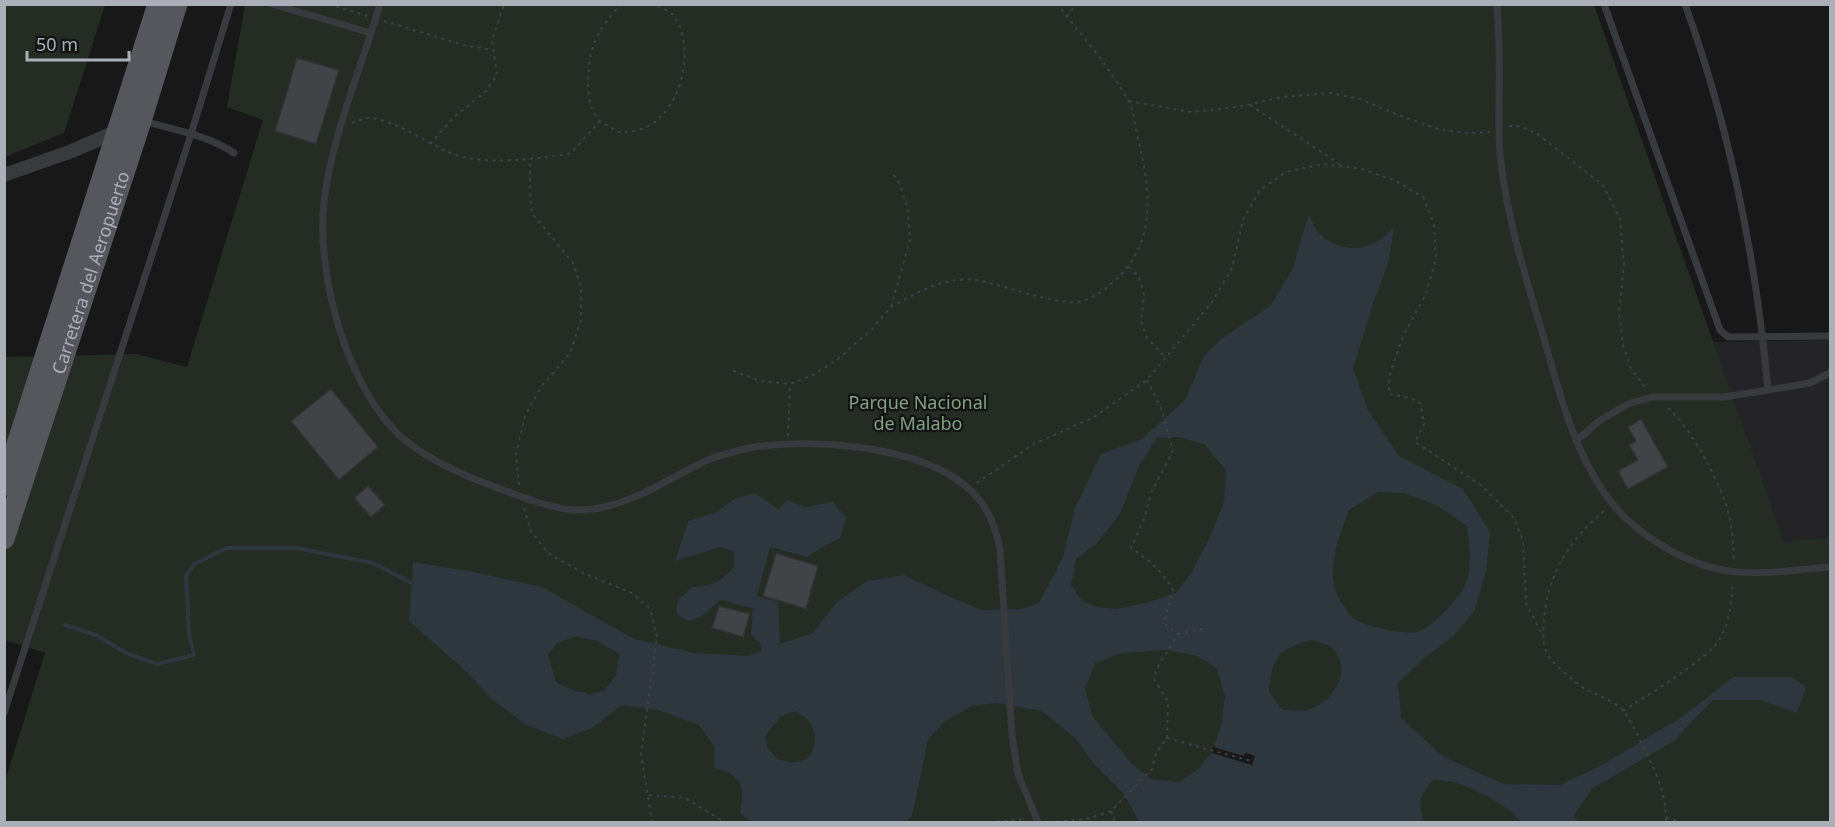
<svg xmlns="http://www.w3.org/2000/svg" width="1835" height="827" font-family="'Noto Sans',sans-serif">
  <style>
    .built { fill: #242426 }
    .green { fill: #242c24 }
    .water { fill: #2e373d; fill-rule: evenodd }
    .pier { fill: #181819 }
    .lines { fill: none; stroke-linecap: round; stroke-linejoin: round }
    .stream { stroke: #2e373d; stroke-width: 4 }
    .building { fill: #424346; stroke: #323235; stroke-width: 1.5 }
    .path { stroke: #3f4145; stroke-width: 2; stroke-dasharray: 3 4.5; stroke-linecap: butt }
    .service { stroke: #393a3e; stroke-width: 7 }
    .minor { stroke: #393a3e; stroke-width: 14 }
    .primary { stroke: #55575d; stroke-width: 21 }
    .labels { text-anchor: middle; stroke-width: 4.5; stroke-linejoin: round; paint-order: stroke }
    .street-label { font-size: 18px; fill: #abb0b8; stroke: #131314 }
    .park-label { font-size: 18px; fill: #83a283; stroke: #131314 }
  </style>
  <rect width="100%" height="100%" fill="#181819"/>
  <path class="built" d="M1830,340v197l-46,6 -72,-201z"/>
  <path class="green" d="M5,4l100,1 -41,128 -59,24z
    M245,5h1349l190,537 46,-5v285h-1825v-41l40,-128 -40,-13 -1,-283 132,-3 51,13 76,-247 -36,-13z"/>
  <path class="water" d="M1309,214c8,27 34,40 61,31 9,-3 17,-11 24,-17l-6,35 -15,41 -20,64 15,42 31,46 64,33 27,43 -4,40 -12,40 -21,24 -32,25 -23,22 3,35 43,39 59,27 57,1 42,-20 80,-48 51,-40h59l14,10 -9,26 -37,-13h-47l-39,41 -81,47 -19,27 4,7h-57c-11,-16 -45,-32 -64,-39 -7,-2 -16,-2 -23,-4 -15,17 -15,22 -11,43h-284l-15,-28 -30,-30 -18,-25 -34,-28 -45,-8 -25,3 -28,16 -16,18 -16,76 -7,6h-153l-12,-8c5,-27 2,-40 -26,-46v-22l-15,-21 -41,-15 -36,-5 -30,23 -29,11 -37,-14 -34,-26 -32,-33 -51,-45 4,-59 61,10 68,15 92,52 61,14 54,3 12,-5 -1,-8 -9,-8 2,-27 -33,-8 -19,17 -13,4 -12,-7 2,-14 14,-13c21,-1 28,-5 42,-20v-15l-14,-5 -45,14 13,-40 27,-8 21,-15 19,-5 23,16 9,-9 19,7 26,-5 14,15 -6,21 -18,9 -14,10 -38,-10 -13,49 21,6 2,42 33,-11 24,-31 30,-21 37,-6 48,23 31,12 39,-1 17,-6 24,-46 12,-49 26,-54 41,-15 43,-39 19,-44 17,-17 50,-34 21,-35zM1178,437l26,7 22,26 -2,32 -15,37 -18,34 -15,20 -30,10 -30,6 -18,-2 -16,-6 -11,-16 5,-26 21,-16 23,-29 19,-48 18,-28zM1378,492l26,1 34,13 29,20c2,18 5,37 0,55 -4,14 -36,48 -50,51 -12,3 -52,-6 -63,-13 -4,-3 -18,-24 -19,-30 -6,-30 4,-51 14,-79zM576,636l21,5 22,13 -3,21 -12,16 -15,3 -14,-3 -19,-9 -8,-27 9,-12zM1312,640c6,2 17,4 21,9 19,20 2,51 -22,60 -7,3 -20,1 -28,1l-14,-18c3,-35 9,-43 43,-52zM1167,650l30,6 20,12 8,29 -4,29 -9,27 -14,16 -19,13 -28,-3 -19,-15 -40,-48 -7,-27 10,-26 27,-10zM796,711c3,3 9,5 12,9 11,13 9,41 -12,42 -6,1 -13,-2 -19,-3l-10,-12 -1,-12 15,-19z"/>
  <path class="pier" d="M1213,747l31,9 1,-3 10,3 -3,9 -40,-12z"/>
  <g class="lines">
    <path class="stream" d="M65,625l31,10 30,18 31,11 37,-9 -5,-21 -3,-58 7,-11 33,-17h70l77,15 39,20"/>
  </g>
  <path class="building" d="M297,58l42,12 -23,74 -41,-13z
    M331,389l47,58 -39,33 -48,-59z
    M1641,419l27,48 -40,22 -10,-18 20,-11 -9,-15 7,-4 -8,-14z
    M368,486l17,19 -14,12 -17,-19z
    M776,553l42,13 -12,43 -43,-13z
    M719,606l31,8 -7,23 -31,-9z"/>
  <g class="lines">
    <path class="path" d="M329,4l38,12
      M622,4c-26,26 -34,45 -34,81 0,15 5,33 18,40 4,2 8,5 12,7 4,1 9,0 14,-1 46,-5 67,-79 42,-115 -4,-5 -14,-9 -20,-12
      M1067,17l9,-13
      M384,21l79,24 30,5
      M1129,101l62,11 47,-5 44,-10 49,-4 29,6 38,16 43,15 26,3 23,-1
      M1250,105l91,60
      M352,123c6,-2 13,-6 18,-5 37,4 65,36 103,41 32,4 65,-1 97,-5l30,-33
      M1509,126h10l17,7 67,52 17,34 4,46 -5,49 4,31 8,24 15,19
      M430,144l24,-27 31,-25 12,-17 -5,-35 12,-36
      M1129,267l10,10 5,18 -3,27 6,16 19,20
      M891,307c26,-14 53,-31 85,-27 20,3 41,12 61,16 14,3 31,8 45,5 11,-3 23,-11 31,-19 44,-37 38,-92 25,-143 -3,-12 -4,-28 -10,-39 -18,-32 -48,-67 -71,-96
      M733,371l28,10 29,3 23,-9 25,-16 35,-31 18,-21 19,-67 -2,-32 -9,-25 -8,-12
      M1668,408c21,18 48,67 57,94 7,19 8,39 9,59
      M788,436l2,-52
      M977,483l55,-38 62,-28 53,-37 65,-78 20,-34 11,-48 17,-30 26,-18 38,-8 38,5 32,11 29,17 11,27 2,36 -11,36 -22,40 -14,41v17l21,4 10,5 4,21 -9,18 66,43 33,33 9,23 3,62 16,32
      M519,485l-3,-31 9,-38 16,-29 29,-34 11,-33v-33l-8,-24 -41,-50 -2,-17v-37
      M524,508l7,23 17,22 35,20 49,20 18,16 7,28 -16,117 11,68
      M1604,511c-34,28 -57,64 -60,109 -1,11 -2,25 4,36 4,6 31,30 37,33 11,6 24,10 33,17 9,6 13,17 18,26 14,28 31,58 30,90
      M1178,634l29,-6
      M1623,711c20,-13 86,-53 96,-71 10,-16 13,-39 14,-58
      M1167,738l84,23
      M649,795l36,3 39,24
      M1111,811l4,11
      M1666,817l15,5
      M989,822l35,-3
      M1049,822l38,-3 24,-8 41,-42 4,-16 11,-15 1,-37 -14,-22c3,-16 16,-30 24,-45l-14,-11 9,-33c-10,-18 -25,-31 -42,-42l13,-29 8,-28 21,-40 -12,-43 -14,-28"/>
    <path class="service" d="M272,4l99,29
      M380,4c-19,66 -48,130 -56,198 -8,72 22,182 75,233 21,19 47,32 73,43 30,11 78,33 109,32 36,-1 70,-20 101,-37 10,-5 20,-11 31,-15 16,-5 33,-11 50,-12 63,-7 177,1 218,56 11,14 15,30 19,47l12,187 6,38 20,48
      M1497,4c2,32 3,64 2,96 0,21 -1,42 2,63 7,59 25,116 42,172 15,53 29,111 60,156 24,37 72,68 114,78 37,8 77,1 113,-2
      M1604,4l116,326 8,7 102,-1
      M144,121c30,9 64,14 90,32
      M1768,390l42,-7 20,-10
      M1577,440l22,-19 29,-17 24,-7h72l44,-7c-12,-132 -38,-261 -83,-386
      M4,713l187,-579 40,-130"/>
    <path class="minor" d="M4,175l68,-24 48,-21"/>
    <g class="primary">
      <path d="M4,485l154,-481"/>
      <path id="s1" d="M4,539l137,-418 36,-117"/>
    </g>
  </g>
  <g class="labels">
    <g class="street-label">
      <text dy="6" stroke="none"><textPath href="#s1" startOffset="280">Carretera del Aeropuerto</textPath></text>
    </g>
    <g class="park-label">
      <text x="918" y="409">Parque Nacional<tspan x="918" dy="21">de Malabo</tspan></text>
    </g>
  </g>
  <rect width="1835" height="827" fill="none" stroke="#abb0b8" stroke-width="12"/>
  <path d="M27 51v9h102v-9" fill="none" stroke="#abb0b8" stroke-width="3"/>
  <text x="36" y="51" font-size="18" fill="#abb0b8" stroke="#131314" stroke-width="4.5" paint-order="stroke">50 m</text>
</svg>
